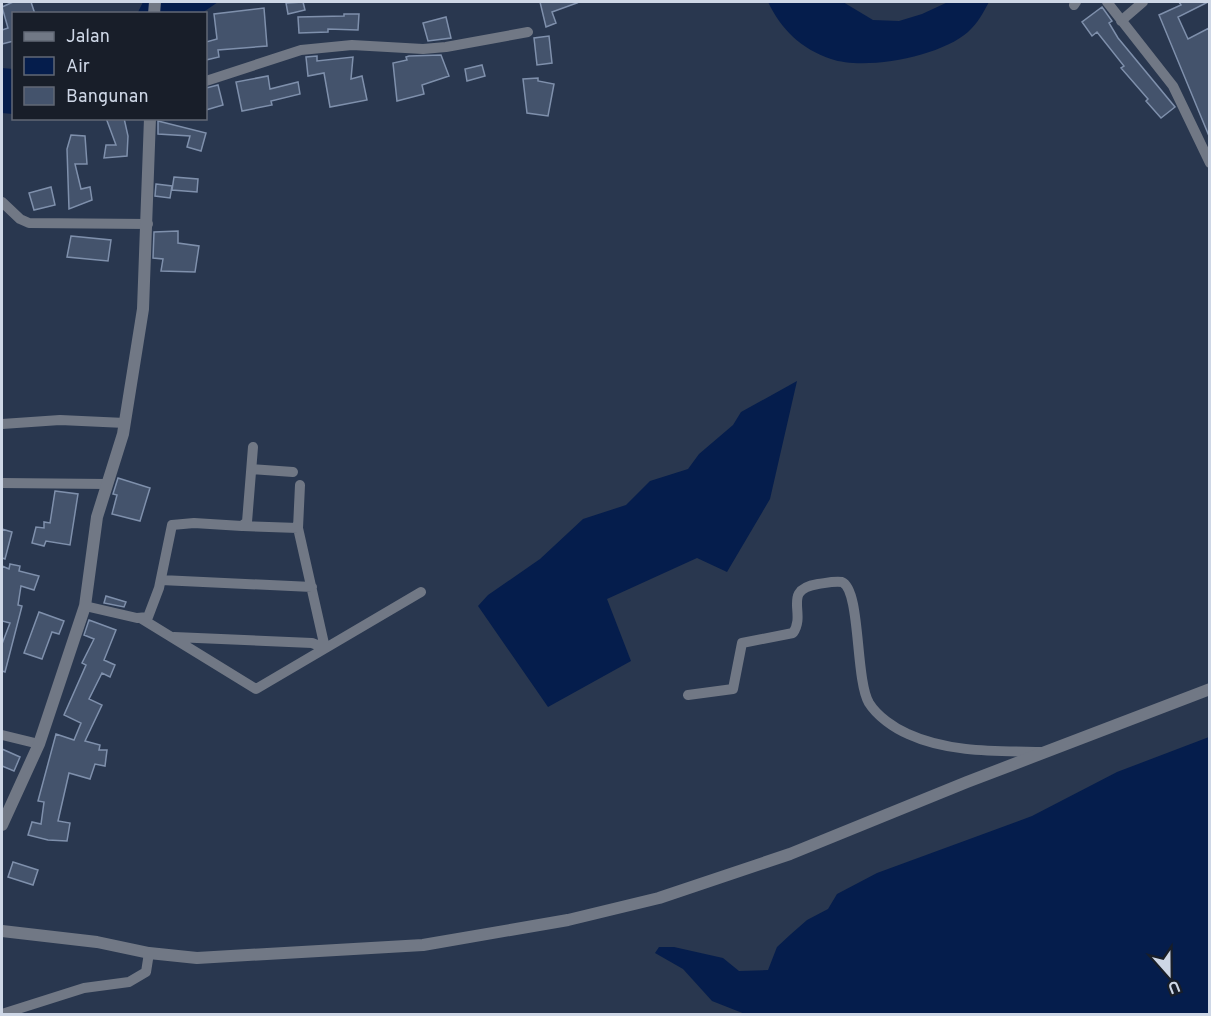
<svg xmlns="http://www.w3.org/2000/svg" width="1211" height="1016" font-family="Overpass,sans-serif">
  <style>
    .water { fill: #051d4c }
    .building { fill: #44536c; stroke: #7f90ac; stroke-width: 1.5 }
    .lines { fill: none; stroke-linecap: round; stroke-linejoin: round }
    .minor { stroke: #717885; stroke-width: 10 }
    .tertiary { stroke: #717885; stroke-width: 12 }
  </style>
  <rect width="100%" height="100%" fill="#29374f"/>
  <path class="water" d="M143,2h75l-16,11 -65,1z
    M768,2h75l30,18 26,1 23,-7 26,-12h41c-6,11 -11,21 -21,30 -27,24 -102,39 -137,27 -30,-10 -50,-30 -63,-57z
    M2,68l11,1v45l-11,-1z
    M797,381l-27,118 -43,73 -30,-14 -90,41 24,62 -83,46 -70,-101 10,-11 52,-36 43,-40 43,-14 24,-24 38,-12 11,-15 34,-29 8,-13z
    M1209,737v277h-464l-33,-13 -29,-32 -28,-16 4,-6h15l49,11 16,13 29,-1 9,-23 14,-13 16,-14 21,-11 9,-15 40,-21 155,-57 85,-44z"/>
  <path class="building" d="M13,2h18l4,12h-21v27l-12,3v-14l6,-2 -6,-21z
    M303,2l2,8 -17,4 -2,-11z
    M540,2h36l1,1 -25,9 4,11 -10,4z
    M1179,2h29l-30,15 10,22 21,-11v108l-50,-121 22,-10z
    M1102,7l10,14 -3,2 9,15 57,69 -14,11 -15,-17 2,-2 -27,-31 3,-2 -27,-34 -5,4 -10,-14z
    M264,8l3,38 -49,4 1,7 -13,3v-18l11,-3 -3,-25z
    M344,14h15l-1,16 -30,-1v3l-29,1 -1,-16 46,-1z
    M446,17l5,21 -23,3 -5,-18z
    M549,36l3,27 -15,2 -3,-27z
    M441,55l8,21 -27,9 2,9 -27,7 -4,-38 14,-3 -1,-3 3,-1z
    M317,56v5l36,-4 -2,22 11,-3 5,24 -37,7 -6,-34 -16,3 -2,-19z
    M482,65l3,11 -18,5 -2,-12z
    M268,76l2,13 28,-7 2,12 -29,7 1,4 -30,6 -6,-29z
    M538,78v3l16,3 -6,32 -21,-3 -4,-34z
    M218,85l5,20 -17,5v-22z
    M106,118h18l4,18 -1,20 -23,2 2,-13h10z
    M158,121l48,12 -5,18 -14,-4 3,-11 -32,-2z
    M71,135l14,1 2,28h-12l6,25 9,-2 2,13 -23,9 -2,-60z
    M174,177l24,2 -1,13 -25,-2z
    M156,184l16,2 -2,12 -15,-2z
    M51,187l4,18 -21,5 -5,-17z
    M178,231v12l21,3 -4,26 -34,-1 2,-12 -10,-1 1,-26z
    M71,236l40,4 -3,21 -41,-4z
    M118,478l32,10 -10,33 -28,-7 5,-19 -4,-1z
    M55,491l23,3 -8,51 -24,-4 -2,5 -12,-3 4,-16 8,1v-6l6,1z
    M2,529l10,3 -7,27 -3,-1z
    M10,564l10,2 -1,5 20,5 -5,14 -13,-4 -3,19 4,1 -17,66 -3,-1v-27l8,-21 -8,-2v-55l7,3z
    M106,596l20,6 -2,5 -20,-4z
    M39,612l25,9 -5,13 -7,-2 -10,27 -18,-6z
    M89,620l27,10 -12,30 11,5 -5,12 -8,-4 -13,26 13,6 -17,36 15,4 -1,5h8l-2,16 -10,-2 -5,15 -21,-6 -11,48 12,2 -3,18 -19,-1 -20,-5 4,-13 9,2 3,-22 -6,-1 18,-67 18,6 7,-17 -17,-8 22,-50 -4,-2 12,-24 -10,-4z
    M2,749l18,8 -6,14 -12,-5z
    M13,862l25,8 -5,15 -25,-8z"/>
  <g class="lines">
    <path class="minor" d="M1107,2l66,84 37,77
      M1074,5l2,-3
      M1121,21l22,-19
      M206,81l95,-31 51,-5 71,4 23,-2 82,-15
      M2,202l18,17 9,4 119,1
      M2,424l58,-4 65,3
      M252,469l41,3
      M2,483l105,1
      M243,526l55,2 27,120
      M298,528l2,-43
      M161,580l151,7
      M85,606l52,12 11,-1 11,-29 13,-63 22,-2 48,3 5,-4 6,-75
      M142,619l114,70 165,-97
      M174,637l138,6 13,5
      M688,695l45,-6 9,-46 51,-10c14,-20 -12,-43 25,-49 8,-1 15,-3 24,-2 19,8 13,97 27,121 8,13 25,25 39,31 41,19 91,17 135,18
      M2,735l37,9
      M2,1014l82,-26 45,-6 17,-10 3,-19"/>
    <path class="tertiary" d="M154,14l1,-12
      M2,825l37,-81 46,-138 12,-89 26,-83 20,-125 7,-191
      M2,931l95,11 52,11 48,5 226,-13 145,-25 91,-22 131,-44 177,-72 243,-93"/>
  </g>
  <rect width="1211" height="1016" fill="none" stroke="#ced7e6" stroke-width="6"/>
  <rect x="12" y="12" width="195" height="108" fill="#181e29" stroke="#616875" stroke-width="1.5"/>
  <rect x="24" y="32" width="30" height="9" fill="#717885" stroke="#616875" stroke-width="1.5"/>
  <text x="66" y="42" font-size="18" fill="#ced7e6">Jalan</text>
  <rect x="24" y="57" width="30" height="18" fill="#051d4c" stroke="#616875" stroke-width="1.5"/>
  <text x="66" y="72" font-size="18" fill="#ced7e6">Air</text>
  <rect x="24" y="87" width="30" height="18" fill="#44536c" stroke="#616875" stroke-width="1.5"/>
  <text x="66" y="102" font-size="18" fill="#ced7e6">Bangunan</text>
  <g transform="translate(1169 974) rotate(159)" stroke="#181e29" stroke-width="4.5" paint-order="stroke">
  <path d="M0-4.5L10 22L0 15L-10 22Z" fill="#ced7e6"/>
  <text y="-9" font-size="16" font-weight="bold" text-anchor="middle" fill="#ced7e6">U</text>
  </g>
</svg>
